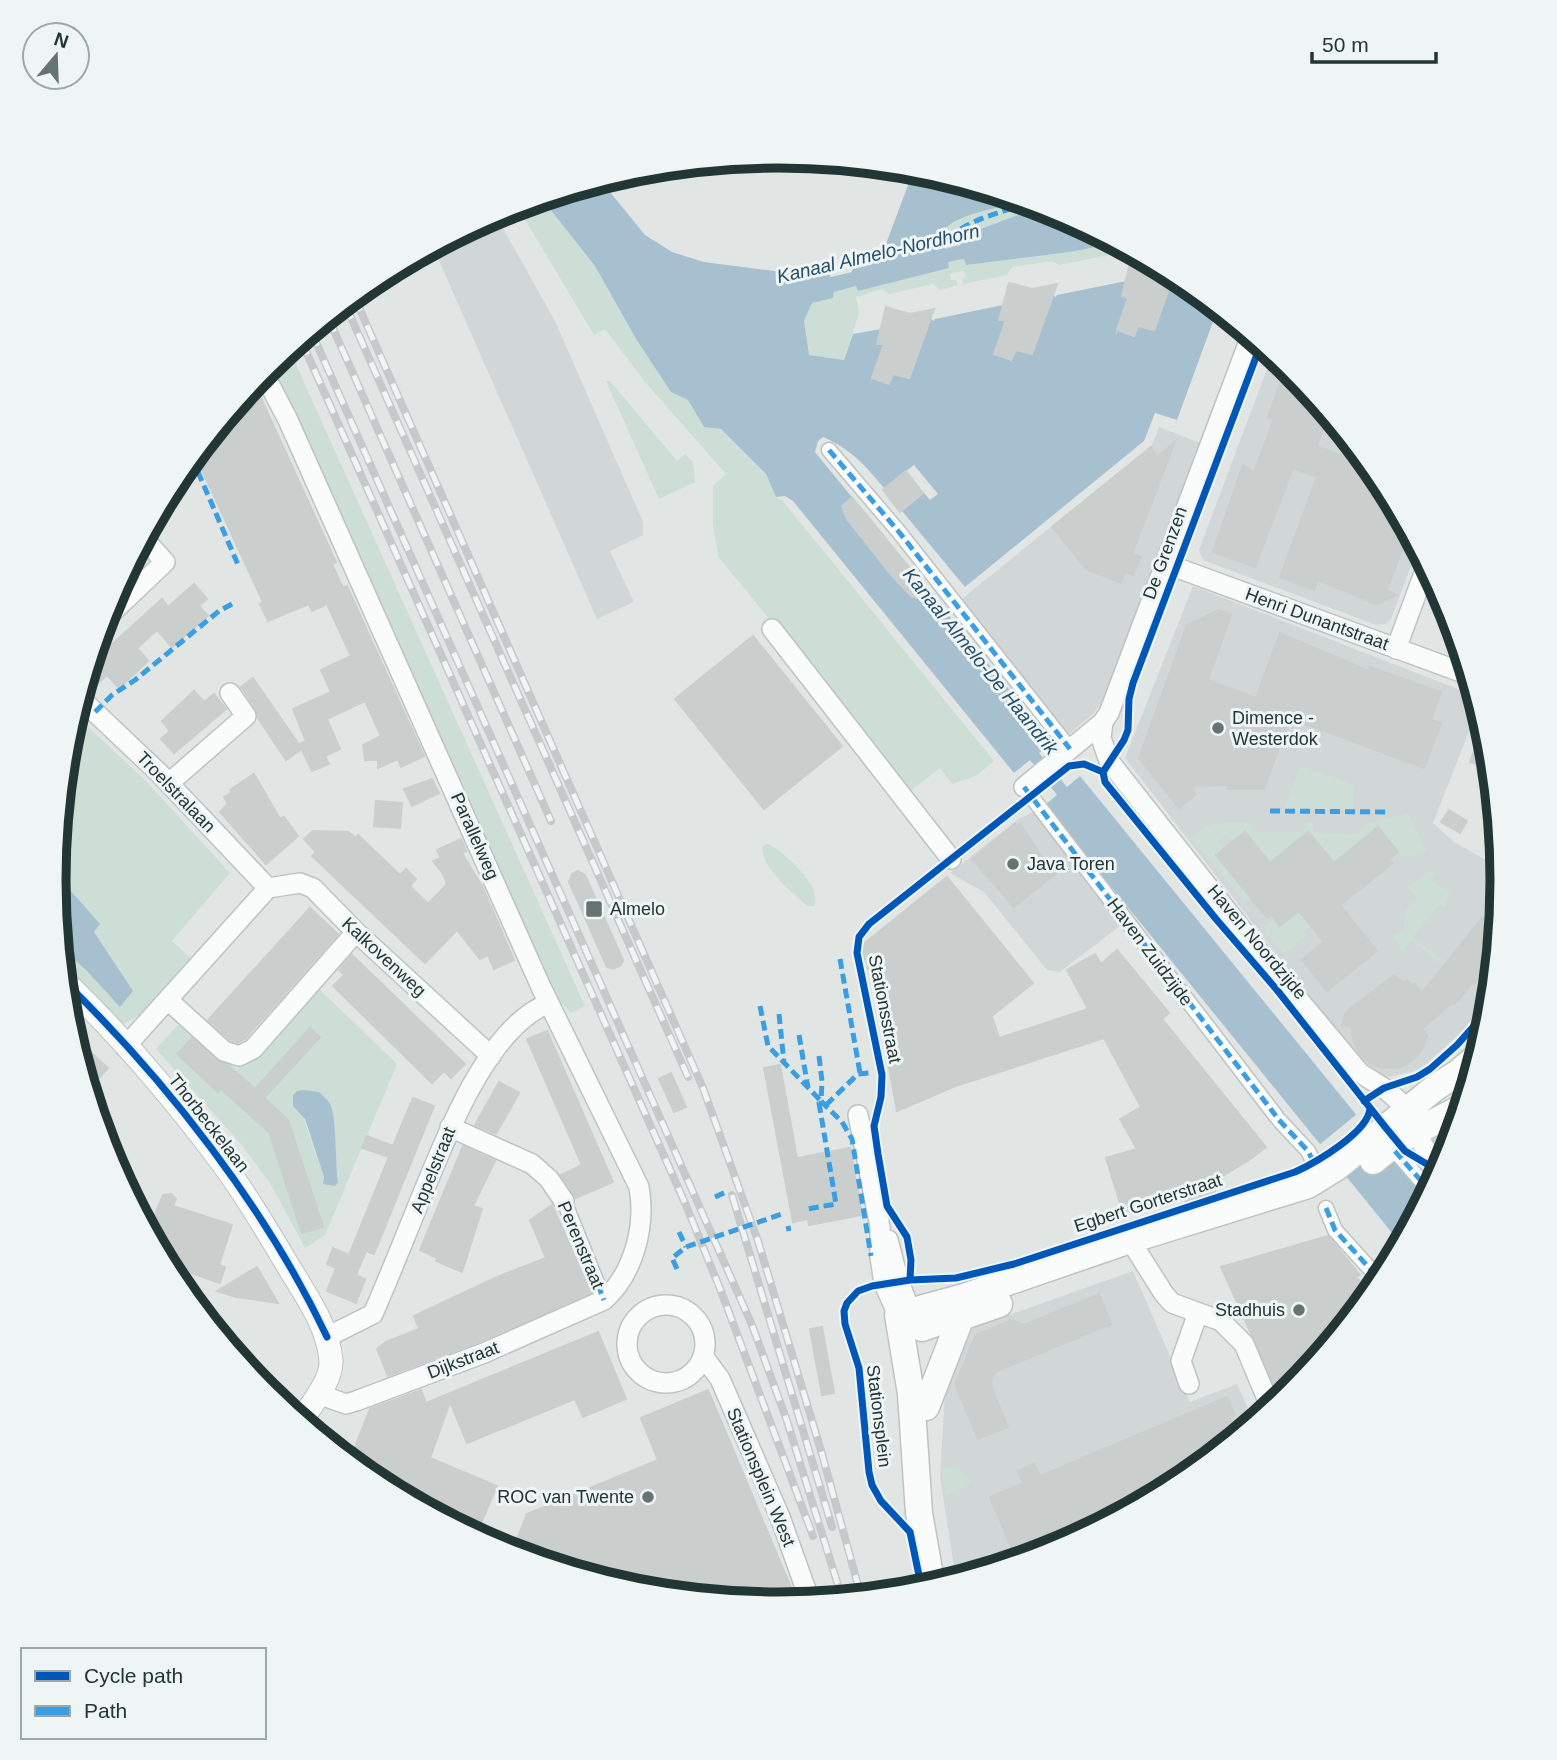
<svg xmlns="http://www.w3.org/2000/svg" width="1557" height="1760" font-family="Helvetica,sans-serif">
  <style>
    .built { fill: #d0d7d6 }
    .green { fill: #ccded6; fill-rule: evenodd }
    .water { fill: #a7c0d0 }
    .pier { fill: #e1e6e5 }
    .building { fill: #cacfce; stroke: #cacfce; stroke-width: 2 }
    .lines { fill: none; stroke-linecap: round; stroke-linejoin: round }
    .pedestrian-casing { stroke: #bec3c2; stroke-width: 17 }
    .minor-casing { stroke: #bec3c2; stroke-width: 22 }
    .tertiary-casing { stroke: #bec3c2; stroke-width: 25 }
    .secondary-casing { stroke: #bec3c2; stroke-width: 29 }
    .pedestrian { stroke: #fafbfb; stroke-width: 14 }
    .minor { stroke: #fafbfb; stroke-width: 19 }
    .tertiary { stroke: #fafbfb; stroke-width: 23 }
    .secondary { stroke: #fafbfb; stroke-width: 26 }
    .rail-casing { stroke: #c6c9c9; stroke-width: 8 }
    .rail { stroke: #eff5f4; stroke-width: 5; stroke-dasharray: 16; stroke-linecap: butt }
    .quiet { stroke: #3c9ee2; stroke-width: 5; stroke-dasharray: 10 5; stroke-linecap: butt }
    .cycleway-casing { stroke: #eff5f4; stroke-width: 11 }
    .cycleway { stroke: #0057b8; stroke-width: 7 }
    .poi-dot { fill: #657473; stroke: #eff5f4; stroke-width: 2.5 }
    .labels { text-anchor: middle; stroke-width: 6; stroke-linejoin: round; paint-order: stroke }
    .street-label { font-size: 18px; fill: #223635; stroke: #eff5f4 }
    .poi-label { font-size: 18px; fill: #223635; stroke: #eff5f4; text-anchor: start }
    .water-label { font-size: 19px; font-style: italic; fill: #254e69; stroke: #eff5f4 }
    .rim { fill: none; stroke: #223635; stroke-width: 9 }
  </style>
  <rect width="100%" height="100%" fill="#e1e6e5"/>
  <path class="built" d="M495,214l60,107 88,201v13l-33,16 24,51 -37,17 -164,-372z
    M1273,353l18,15 90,110 37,70 -27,71 -6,5 -9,1 -173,-65 -4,-10z
    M1159,427l44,17 -55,149 -46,108 -8,12 -27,23 -109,-134 194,-157z
    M1193,586l283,110 3,10 -46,117 21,19 48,27 1,11 -11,108 -28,42 -45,40 -34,8 -31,-24 -229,-296z
    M1046,805l88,110 -74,57 -13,-2 -63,-78 -34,-19 67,-53z
    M1133,1271l57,131 47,-18 17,38 -73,60 -126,67 -99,30 -16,-102 5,-85 27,-64z"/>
  <path class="green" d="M542,199l53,67 41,73 35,53 17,8 16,27 17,2 45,45 10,23 6,3 212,261 -18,15 -24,8 -12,-16 -31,24 -191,-236 -5,-32v-38l13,-12 -81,-92 -40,-53 -11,6 -77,-129z
    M1017,199l33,10 -29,5 -62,23 1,8 -15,4c-2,-5 -5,-12 -2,-17 12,-18 56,-25 74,-33z
    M1116,243l15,8 -72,14 -7,-4 -40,6 -5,8 -44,9 -1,-5 4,-2 -2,-6 -14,3 1,6h5l2,5 -18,5 -7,-6 -44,10 -7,-5 -26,8 3,16 -15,47 -36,-5 -4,-34 8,-18 21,-5 1,-6 22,-6 2,4 90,-22v-6l16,-3 2,6 104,-13z
    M289,349l296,657 -14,7 -13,-14 -289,-633z
    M606,381h4l67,80 8,-7 8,8 2,20 -36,17z
    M75,715l71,66 84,92 -58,68 20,18 -52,56 -17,9 -60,-58 -9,-86 14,-142z
    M1300,766l54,19 -1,26 -70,-1z
    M1408,813l19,39 -24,6 -25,-34 -1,4 -42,34 -27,-31 -38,31 -25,-30 -12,9 -7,-7 -8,7 6,8 -8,6 34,42 -5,5 -54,-64c18,-17 38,-16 61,-15l1,9h50l3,-9 7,-1 1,11 44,1 6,-9z
    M766,844c10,0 39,30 45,40 3,6 5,15 3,22h-7c-15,-15 -44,-35 -45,-59z
    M1432,870l4,3 -5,9 19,9 -5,17 -7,-2 -25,31 33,26 -3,3 -31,-25 -10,11 -9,-17 12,-4c-3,-15 0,-23 12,-34l-10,-10z
    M1299,912l11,14 -6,5 3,4 -23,19 -22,-26 11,-8 5,8z
    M318,988l79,76 -72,171 -20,13 -35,-65 -29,-39 -85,-95 21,-23h6l54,43zM302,1114l33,43 3,25 -14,1v-6z
    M942,1468c14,0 24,2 29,16l-26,12z"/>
  <path class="water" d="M914,169l102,30c-18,13 -59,12 -73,33 -3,5 0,12 2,17l15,-4 -1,-8 62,-23 29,-5 66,34 -46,9 -104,13 -2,-6 -16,3 1,6 -91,23 -2,-5 -22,6 -1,6 -21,5 -8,18 5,34 35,5 9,-26 28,-5 -4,14 7,2 -14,40 3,-7 17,4 3,-8 17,4 21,-59 3,2 1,-2 68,-14 -4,14 7,2 -12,38 1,-5 18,4 3,-8 16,4 21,-59 3,2 1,-2 69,-14 -4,14 7,2 -14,39 3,-6 17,4 3,-8 17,4 19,-56 44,34 -41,112 -22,-7 -11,28 -179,146 -63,-76 22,-18 6,7 8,-6 -24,-29 -30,23c-21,-25 -31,-37 -61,-51l-5,4 -3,11 237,290 -13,11 28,34 13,-11 345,423 -24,45 -356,-439 12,-10 -27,-35 -16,13 -221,-272 -8,-5 -9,1 -10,-23 -45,-45 -17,-2 -16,-27 -17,-8 -35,-53 -41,-73 -53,-67 59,-18 44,54 27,17 32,10 70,9 25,3 26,-4 6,7 21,-5v-4l28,-8z
    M55,873l45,51 -6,8 39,59 -13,16 -33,-36 -26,-24z
    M304,1090l15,2c4,4 9,8 11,12 7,13 5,60 8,78l-3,4 -12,-2 1,-7 -19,-58 -12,-13v-11l4,-4z"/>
  <path class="pier" d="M1357,1114l12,14 -39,31 -11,-14z"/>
  <path class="building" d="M1131,259l29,8 14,7 -20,56 -16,-4 -4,10 -17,-6 11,-32 -6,-2z
    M1009,283l23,6 25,-5 -25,70 -16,-4 -5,10 -17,-6 12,-34h-7z
    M886,307l24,7 24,-5 -25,69 -16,-4 -4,10 -17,-6 12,-34h-7z
    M1282,361l9,7 38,46 -12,32 31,12 5,-14 28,34 28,53 -22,59 10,5 -21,9 -58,-24 -4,10 -34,-13 37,-100 -24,-9 -38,99 -42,-15 30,-87 11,7 20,-53 -6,-2 14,-39 -5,-2z
    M254,383l82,179 -4,2 11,24 4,-2 77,170 -23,11 -3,-8 -20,9v-8h-13l-2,-15 18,-9 -16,-35 -38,18 13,30 -15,7 4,8 -17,7 -13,-27 7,-3 -13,-32 38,-17 -10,-22 30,-14 -24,-52 -15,7 -3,-7 -41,17 -8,-17 3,-2 -68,-147z
    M1175,442l-43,112 9,3 -8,18 -8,-3 -4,11 -35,-14 -34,-42 99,-80 6,10z
    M906,471l17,22 -23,19 -17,-22z
    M852,498l13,15 63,78 -11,7 -6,-2 -18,-19 -46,-58 -5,-13z
    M194,584l13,15 -8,7 9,10 -36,31 -15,-17 -20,18 11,13 -29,27 -12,-13 -9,8 -10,-11 3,-9 71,-64 6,8z
    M1218,610l13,5 -23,65 48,18 24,-65 89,38 1,-4 71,25 -10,28 10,3 -17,45 -134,-50 -26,71h-36v-4l-36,1 3,9 -16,13 -40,-50 48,-133z
    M753,636l89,110 -78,63 -89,-110z
    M253,678l49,71 -16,11 -28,-42 -2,-9 -15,-22z
    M194,691l10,11 10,-8 12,15 -52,44 -13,-14 9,-8 -8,-10z
    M1484,724l5,15 3,31 -22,-8z
    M254,774l26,45 4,-2 14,19 -32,28 -46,-52 8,-8 -4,-7 8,-5 -2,-2z
    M432,779l7,14 -27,13 -8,-17z
    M376,801l26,2 -2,25 -26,-2z
    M1449,810l18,11 -7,12 -19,-11z
    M1015,824l1,3 4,-3 21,32 17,16 -44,35 -42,-48z
    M1378,827l20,25 -9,7 4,4 -53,42 37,46 -50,40 -25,-31 22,-18 -25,-31 -19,15 -8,-11 -5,3 -51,-63 29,-23 25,31 38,-31 26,31z
    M313,831l35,1 8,6 2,-3 42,40 6,-6 10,10 -6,7 18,18 19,-20 -4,-10 -10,-13 8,-3 -4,-8 24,-11 5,12 -4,2 21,35 31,72 -20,9 -6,-14 -8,4 -23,-29 -32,33 -113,-107 4,-4 -12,-13z
    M578,871l7,4 38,85 -2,5 -8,4 -6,-2 -38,-85 3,-8z
    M947,877l86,106 -41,33 7,22 89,-29 -21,-39 28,-16 6,10 16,-14 52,63 -7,6 104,128 -17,13 -36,22 3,12 -30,10 -3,-10 -60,19 -17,-55 31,-9 -17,-30 21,-12 -37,-69 -151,49 -56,24 -22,-121 -14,-44z
    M310,908l28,26 -93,105 -7,4 -8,-3 -22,-20z
    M1482,918l16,12 -3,24 -15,19 2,2 -8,9 -2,-1 -17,21 -2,-2 -31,27 5,7 -5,14 -9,10 -13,7 -15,1 -14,-4 -12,-11 -6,-12 -1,-14 -10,-1 4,-14 48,-37 11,7 1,-2 7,5 2,-1 7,9z
    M352,955l113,109 -14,14 -7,-7 -12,12 -99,-97 11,-11 -5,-5z
    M310,1028l10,9 -56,61 24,22 35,107 -21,6 -33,-101 -48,-43 -3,3 -41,-38 15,-16 24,22 13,6 26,23z
    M547,1031l66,151 -37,16 -15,-23 21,-10 -55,-126z
    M73,1036l35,32 -19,21 -7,-24z
    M780,1065l17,93 53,-10 12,67 -53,10 -1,-6 -15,3 -29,-154z
    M671,1073l15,34 -12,5 -15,-33z
    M499,1082l20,11 -23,41 -21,-9z
    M413,1098l21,8 -60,148 -8,-3 -10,24 9,4 -9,24 -29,-12 9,-23 -9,-4 6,-16 16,7 40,-98 -27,-9 5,-12 26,10z
    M1456,1128l-9,30 -13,-18z
    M463,1146l32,15 -22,45 9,3 -20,63 -26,-11 1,-3 -17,-8z
    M171,1194l5,5 -3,7 59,19 -13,40 6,2 -5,16 -53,-18 -18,-36 14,-34z
    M552,1205l39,88 -112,49 -91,34 -11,-27 9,-7 33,-13 -5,-13 83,-39 49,-19 -16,-38z
    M1328,1236l32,39 -4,2 12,13v8l-78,94 -9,8 -60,-133z
    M257,1267l21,36 -42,-6 -19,-6z
    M1099,1294l12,30 -116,48 -5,12 18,43 -30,12 -23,-55 21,-49 36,-15 12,5z
    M822,1327l12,66 -12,2 -12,-66z
    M598,1332l28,67 -43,18 -8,-18 -108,44 -17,-41 -20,56 67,28 -21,49 -96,-51 4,-9 -34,-15 20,-51 51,-19 5,13z
    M708,1390l89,212 -19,2 -141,-14 -125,-38 15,-38 131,-54 -17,-42z
    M1227,1397l8,18 -5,2 8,18 -57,47 -126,67 -38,12 -27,-64 33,-14 -5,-12 16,-7 6,12z"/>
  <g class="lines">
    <defs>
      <path id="pedestrian" d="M829,450l70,82 171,217
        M1024,787l252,329
        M1279,1120l29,31 6,12
        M1395,1151l35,40
        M564,1201l40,99
        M1326,1208l9,22 46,51"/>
      <path id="minor" d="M263,372l25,48 253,567 98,200c7,39 -5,86 -35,113l-120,53 -128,48 -10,3 -28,-10
        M1164,563l305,112
        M104,620l61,-58 -18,-20
        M772,629l179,230
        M1396,649l31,-84
        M80,698l79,75 109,115
        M1103,722l-2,16 8,23 164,208 87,104 24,15 24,21 11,5
        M169,783l77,-67 -16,-23
        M1024,787l79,-65 6,-9 142,-377
        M268,888l32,-5 13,5 43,44 135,124
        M168,1000l56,51 15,5 14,-7 103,-117
        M125,1047l143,-159
        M858,1115l22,112v30l4,27 14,31
        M450,1127l82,37 17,15 15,22
        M1415,1132l25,40
        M888,1240l11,42 12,30
        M1130,1240l34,54 8,9 49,18 23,23 27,64
        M627 1344a39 39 0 1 1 78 0a39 39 0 1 1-78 0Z
        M327,1337l46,-23c17,-39 33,-79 49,-119 25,-58 64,-167 127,-192
        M703,1356l17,23 60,138 30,84
        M1189,1384l-8,-23 17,-48"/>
      <path id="tertiary" d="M64,981c57,55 110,117 157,180 25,33 45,68 66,103 17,29 41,61 44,96 1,21 -19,43 -30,61"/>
      <path id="secondary" d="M1373,1161l25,-20 65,-34
        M922,1328l22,-8 17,-3 38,-13
        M926,1407l35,-90
        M932,1587l-13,-74 -8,-119 -13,-79 66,-18 166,-57 178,-55 29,-18 99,-80 22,-14 21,-18"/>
    </defs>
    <use href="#pedestrian" class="pedestrian-casing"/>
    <use href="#minor" class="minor-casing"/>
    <use href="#tertiary" class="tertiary-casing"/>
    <use href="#secondary" class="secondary-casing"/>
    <use href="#pedestrian" class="pedestrian"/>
    <use href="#minor" class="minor"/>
    <use href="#tertiary" class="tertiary"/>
    <use href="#secondary" class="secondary"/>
    <defs>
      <path id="rail" d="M354,296l349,792 55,153 64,213 39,142
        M345,304l343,773
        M328,317l223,504
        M311,331l441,994 35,96 55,177
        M301,340l384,863 36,88 92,245
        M732,1195l100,332"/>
    </defs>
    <use href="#rail" class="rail-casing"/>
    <use href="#rail" class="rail"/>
    <path class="quiet" d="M950,239c13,-19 57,-28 79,-36
      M829,450l70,82 171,217
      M192,458l47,109
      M95,712l17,-17 23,-15 84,-69 15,-8
      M1024,787l252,329
      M1270,811l120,1
      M840,959l20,114
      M760,1006l8,40 53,55 -2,2 17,101 -29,5
      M779,1014l5,49
      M799,1035l9,53
      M819,1056l3,25 -1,20 21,21 10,17 19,117
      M826,1105l32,-31 11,-1
      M1279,1120l29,31 6,12
      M1395,1151l35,40
      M715,1197l11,-5
      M564,1201l40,99
      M1326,1208l9,22 46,51
      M788,1226l1,5
      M679,1232l7,15
      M677,1269l-5,-11 14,-11 99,-34"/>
    <defs>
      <path id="cycleway" d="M1103,772l2,10 111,137 61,71 109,138 19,23 35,21
        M1103,772l21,-32 4,-10 1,-31 4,-16 128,-339
        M64,981c103,100 202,227 263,356
        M1364,1101l20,-13 33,-11 13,-8 27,-24 33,-37
        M910,1280l1,-20 -4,-23 -20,-31 -9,-52 -4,-28 7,-29 1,-22 -25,-122 2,-16 10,-13 200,-158 15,-2 19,8
        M922,1590l-12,-58 -29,-31 -9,-16 -3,-13 -10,-104 -14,-44 -1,-13 3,-8 11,-12 14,-5 38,-6 46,-2 58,-14 281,-92c20,-9 74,-40 75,-64"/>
    </defs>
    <use href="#cycleway" class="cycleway-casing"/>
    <use href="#cycleway" class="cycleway"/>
  </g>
  <g class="poi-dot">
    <circle cx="1218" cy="728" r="7"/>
    <circle cx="1013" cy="864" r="7"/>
    <rect x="585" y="900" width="18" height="18" rx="3.5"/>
    <circle cx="1299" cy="1310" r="7"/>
    <circle cx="648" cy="1497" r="7"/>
  </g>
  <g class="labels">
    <g class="street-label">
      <text transform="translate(1165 553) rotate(-70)" y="6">De Grenzen</text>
      <text transform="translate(1317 619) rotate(20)" y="6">Henri Dunantstraat</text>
      <text transform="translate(176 792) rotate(46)" y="6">Troelstralaan</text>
      <text transform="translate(475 836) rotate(66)" y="6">Parallelweg</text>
      <text transform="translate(1257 942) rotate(50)" y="6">Haven Noordzijde</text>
      <text transform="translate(1150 952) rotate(53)" y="6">Haven Zuidzijde</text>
      <text transform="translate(384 957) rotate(43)" y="6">Kalkovenweg</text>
      <text transform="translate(885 1009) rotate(79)" y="6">Stationsstraat</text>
      <text transform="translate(209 1123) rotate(52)" y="6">Thorbeckelaan</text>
      <text transform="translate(433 1170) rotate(-68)" y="6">Appelstraat</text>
      <text transform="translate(1148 1203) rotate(-18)" y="6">Egbert Gorterstraat</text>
      <text transform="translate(581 1245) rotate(67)" y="6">Perenstraat</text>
      <text transform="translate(463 1360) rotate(-21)" y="6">Dijkstraat</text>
      <text transform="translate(879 1416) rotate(83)" y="6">Stationsplein</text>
      <text transform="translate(761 1477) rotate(67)" y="6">Stationsplein West</text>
    </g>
    <g class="poi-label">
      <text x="1232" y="724">Dimence -<tspan x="1232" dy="21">Westerdok</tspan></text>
      <text x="1027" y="870">Java Toren</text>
      <text x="610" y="915">Almelo</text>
      <text x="1285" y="1316" text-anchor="end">Stadhuis</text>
      <text x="634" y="1503" text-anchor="end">ROC van Twente</text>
    </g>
    <g class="water-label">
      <text transform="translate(878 253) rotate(-13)" y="7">Kanaal Almelo-Nordhorn</text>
      <text transform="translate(981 661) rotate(51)" y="7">Kanaal Almelo-De Haandrik</text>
    </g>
  </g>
  <path d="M0 0H1557V1760H0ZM66 880a712 712 0 1 1 1424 0a712 712 0 1 1-1424 0Z" fill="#eff5f4" fill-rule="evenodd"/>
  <path class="rim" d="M66 880a712 712 0 1 1 1424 0a712 712 0 1 1-1424 0Z"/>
  <rect x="21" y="1648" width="245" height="91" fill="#eff5f4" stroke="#9da9a8" stroke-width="2"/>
  <rect x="35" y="1671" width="35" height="10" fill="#0057b8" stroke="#9da9a8" stroke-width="2"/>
  <text x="84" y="1683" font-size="21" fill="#223635">Cycle path</text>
  <rect x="35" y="1706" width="35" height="10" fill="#3c9ee2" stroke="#9da9a8" stroke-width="2"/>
  <text x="84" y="1718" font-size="21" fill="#223635">Path</text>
  <g transform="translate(56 56) rotate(19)"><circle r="33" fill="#eff5f4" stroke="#9da9a8" stroke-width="2"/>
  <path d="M0-5L12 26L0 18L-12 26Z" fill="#657473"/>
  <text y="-10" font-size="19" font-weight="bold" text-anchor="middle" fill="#223635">N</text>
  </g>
  <path d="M1312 52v10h124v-10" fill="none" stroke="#223635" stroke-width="3.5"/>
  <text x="1322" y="52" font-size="21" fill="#223635" stroke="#eff5f4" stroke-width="5" paint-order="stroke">50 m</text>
</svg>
